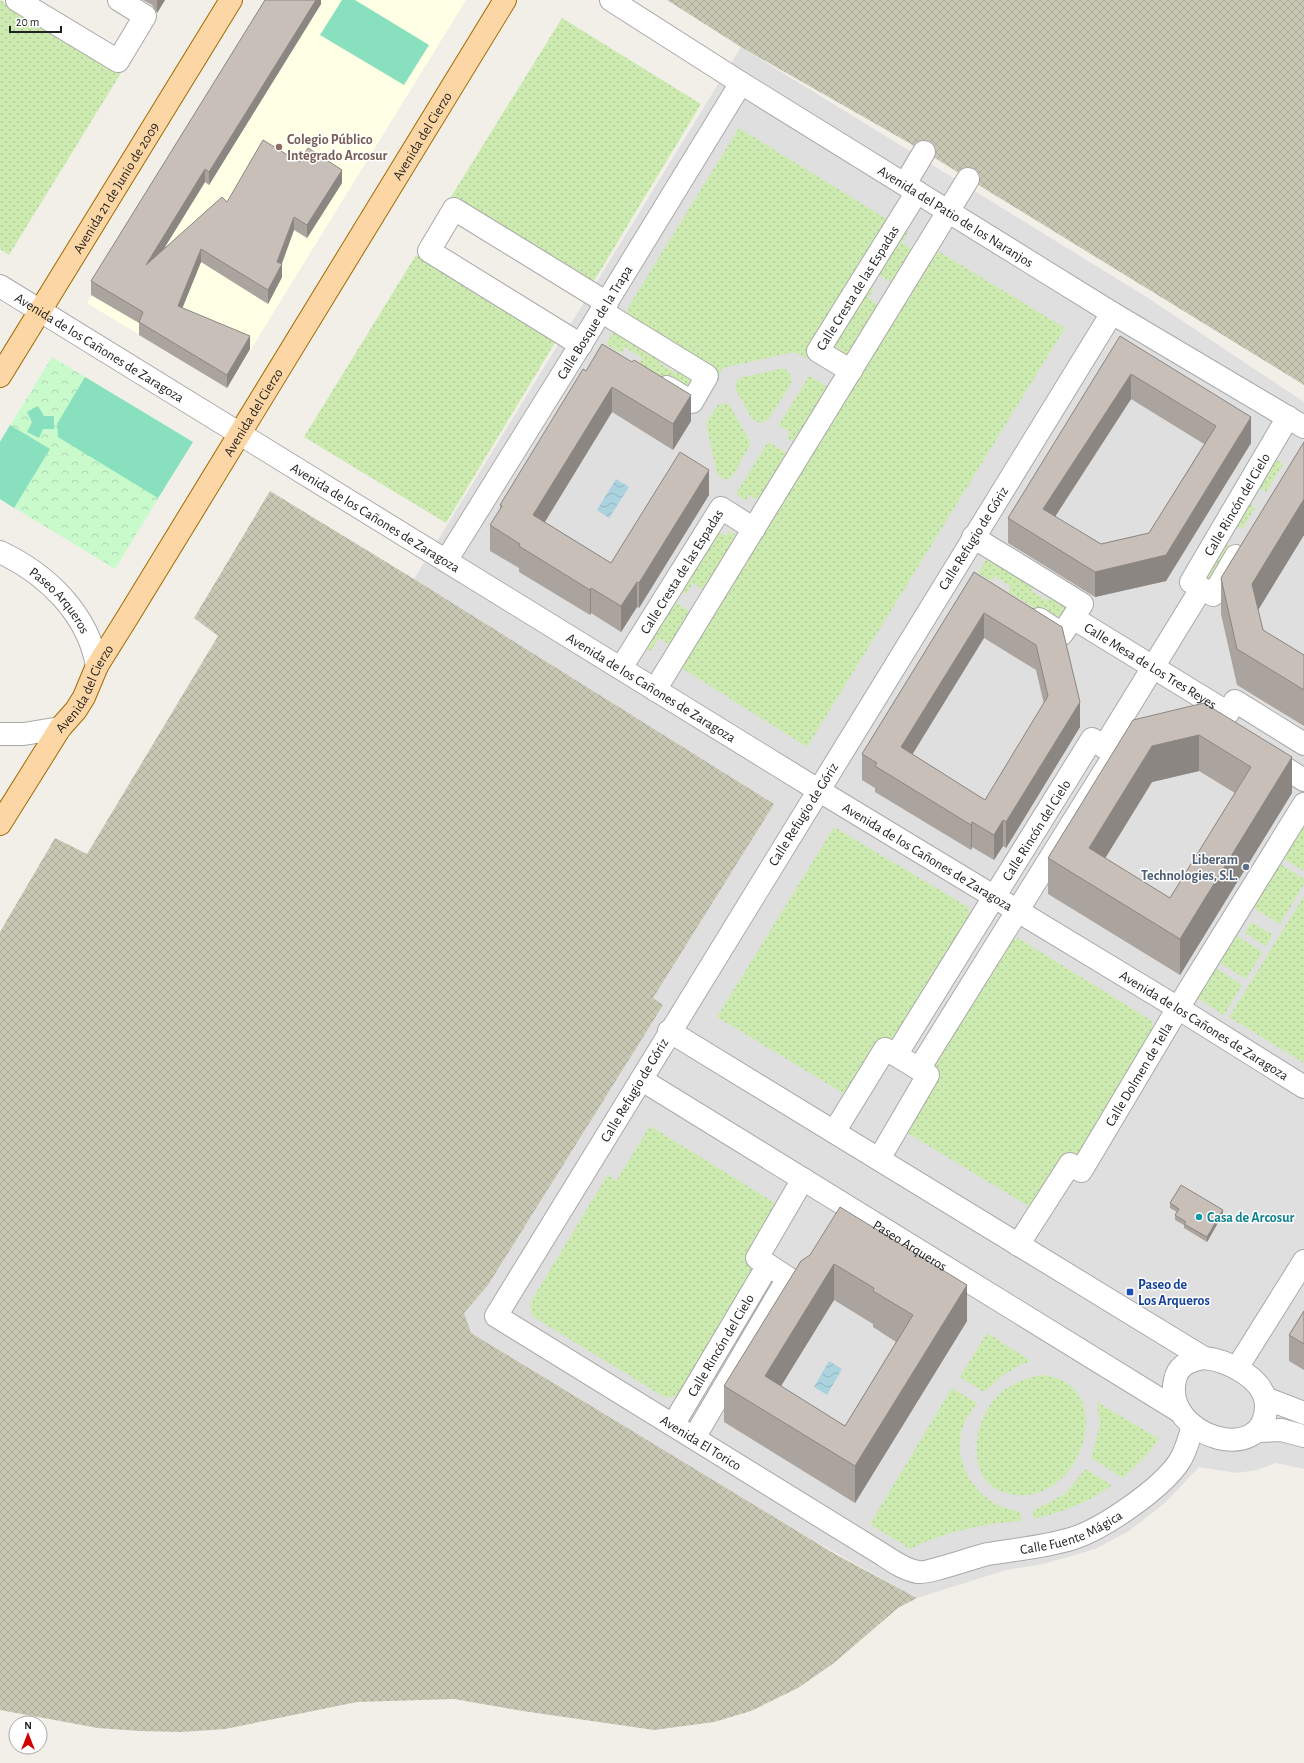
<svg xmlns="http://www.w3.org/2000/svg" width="1304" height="1763" font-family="'Alegreya Sans',sans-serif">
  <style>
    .residential { fill: #e0dfdf }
    .education { fill: #ffffe5 }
    .construction { fill: url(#construction-cross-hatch) }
    .grass { fill: url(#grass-dots) }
    .park { fill: url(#park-crowns) }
    .pitch { fill: #88e0be }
    .water { fill: url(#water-waves) }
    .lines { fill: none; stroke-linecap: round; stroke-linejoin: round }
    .minor-casing { stroke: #a9a9a9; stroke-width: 24 }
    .major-casing { stroke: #a06b00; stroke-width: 24 }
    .minor { stroke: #fff; stroke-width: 22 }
    .major { stroke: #fcd6a4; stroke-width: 22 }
    .wall { fill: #aba49e; fill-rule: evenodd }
    .shaded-wall { fill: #8b8681 }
    .building { fill: #c7bfb8; stroke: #8b8681; fill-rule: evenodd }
    .education-dot { fill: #8d6e63; stroke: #fff; stroke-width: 1.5 }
    .service-dot { fill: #5c6f8a; stroke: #fff; stroke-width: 1.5 }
    .culture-dot { fill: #0f9aa8; stroke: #fff; stroke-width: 1.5 }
    .transit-dot { fill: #1a4fb4; stroke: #fff; stroke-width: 1.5 }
    .labels { text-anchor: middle; stroke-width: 3; stroke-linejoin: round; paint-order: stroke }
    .street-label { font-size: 14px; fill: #222; stroke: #fff }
    .education-label { font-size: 14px; font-weight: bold; fill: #785e54; stroke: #fff; text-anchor: start }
    .service-label { font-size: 14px; font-weight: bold; fill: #4e5e75; stroke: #fff; text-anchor: end }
    .culture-label { font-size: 14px; font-weight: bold; fill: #0d838f; stroke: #fff; text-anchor: start }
    .transit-label { font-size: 14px; font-weight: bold; fill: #164399; stroke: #fff; text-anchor: start }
  </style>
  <defs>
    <pattern id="construction-cross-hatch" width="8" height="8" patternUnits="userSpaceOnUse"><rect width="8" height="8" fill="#c7c7b4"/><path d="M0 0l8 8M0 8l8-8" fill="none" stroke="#abab9a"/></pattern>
    <pattern id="grass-dots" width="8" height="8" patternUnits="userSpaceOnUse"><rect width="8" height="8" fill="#cdebb0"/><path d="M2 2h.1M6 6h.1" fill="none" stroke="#b0c997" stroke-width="1.8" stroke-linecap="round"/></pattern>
    <pattern id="park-crowns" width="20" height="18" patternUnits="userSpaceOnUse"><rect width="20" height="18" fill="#c8facc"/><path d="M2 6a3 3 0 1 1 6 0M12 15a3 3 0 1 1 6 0" fill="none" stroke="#acd6af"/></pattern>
    <pattern id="water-waves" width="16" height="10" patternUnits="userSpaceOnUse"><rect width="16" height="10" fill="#aad3df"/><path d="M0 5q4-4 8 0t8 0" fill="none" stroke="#92b5bf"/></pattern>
  </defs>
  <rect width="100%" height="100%" fill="#f2efe9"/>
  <path class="residential" d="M741,47l407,251 156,104v1067l-28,-6 -19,7 -20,3 -38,-6 -33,35 -37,29 -34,18 -52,15 -37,6 -89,28 -494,-275 -9,-744z"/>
  <path class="education" d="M273,0h193l-239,388 -140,-85z"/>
  <path class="construction" d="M667,0h637v385l-379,-233 -184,-105z
    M270,491l144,88 360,225 -121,194 10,7 -175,280 -24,28 7,20 364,221 82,44 -19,10 -64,55 -36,25 -47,23 -37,11 -60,8 -131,-19 -69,-12 -97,3 -132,27 -44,3 -41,-1 -42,-3 -98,-18v-778l55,-94 32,16 131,-218 -24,-18z"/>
  <path class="grass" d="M0,0l121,73 -112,182 -9,-6z
    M562,18l139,86 -110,182 -142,-86z
    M739,128l151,93 -84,137 -12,-6 -71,16 -5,9 -88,-54 -3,-14z
    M901,228l7,4 -6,11 14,8 -20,34 -22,-13z
    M933,248l132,80 -258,419 -130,-82z
    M416,255l140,86 -110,182 -142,-86z
    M867,283l7,5 -6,10 14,9 -33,55 -11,-7 3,-5 -11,-7z
    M615,330l47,28 -3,5 17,10 3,-4 15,9 -9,14 -46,-28 3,-6 -17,-11 -4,6 -15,-9z
    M784,368l6,6 2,8 -24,38 -8,3 -8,-4 -16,-29v-7l3,-5z
    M809,376l22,13 -34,55 -10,-6 3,-6 -11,-7z
    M728,403l23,40 -19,34 -8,3 -7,-6 -11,-51 12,-18z
    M768,442l22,13 -29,47 -11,-7 -4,6 -10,-7z
    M1272,458l11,6 -17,28 -6,-3 -9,16 4,3 -13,21 -9,-5z
    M716,531l10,5 3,-5 12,7 -34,54 -14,-9 -7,11 -8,-3z
    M1222,540l10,7 -23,37 -10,-7z
    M987,558l47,28 -3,5 16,10 4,-5 17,11 -10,15 -50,-30 3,-6 -16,-10 -3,5 -14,-8z
    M671,599l22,15 -20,33 -14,-9 -8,13 -8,-5z
    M1304,817v54l-24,-15z
    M834,827l134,80 3,15 -77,126 -46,48 -131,-79z
    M1277,862l27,17v5l-24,40 -30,-18z
    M1304,896v167l-75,-46z
    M1251,922l22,13 -7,11 -21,-13z
    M1232,933l31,19 -17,27 -31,-19z
    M1018,938l134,83 3,15 -77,125 -43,49 -131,-79 22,-63 79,-125z
    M1212,966l30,19 -18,30 -30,-19z
    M650,1126l130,80 -22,62 -78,127 -14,3 -134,-82 -2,-13 78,-129 8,7z
    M987,1333l44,28c-19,6 -32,17 -47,31l-24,-15z
    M1040,1375c84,5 41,139 -34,118 -40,-11 -34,-66 -13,-92 12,-15 28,-21 47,-26z
    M952,1388l25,15c-4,6 -9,12 -12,18 -14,31 2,66 29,82 8,5 17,7 26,9l2,9c-38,2 -78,11 -112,28l-40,-25z
    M1097,1402l62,37 -14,18 -22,21 -32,-20 9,-34z
    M1085,1469l27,16c-23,17 -50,27 -78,34l-1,-8 33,-18z"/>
  <path class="park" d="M52,357l141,85 -78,127 -115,-70v-57z"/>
  <path class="pitch" d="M342,0h13l74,45 -25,40 -84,-50z
    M85,377l108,65 -35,56 -100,-61 -1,-13z
    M38,406l6,10h10v13h-11l-4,9 -12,-6 5,-10 -5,-10z
    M10,425l40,24 -36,59 -14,-9v-57z"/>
  <path class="water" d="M616,479l13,8 -20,31 -12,-8z
    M829,1361l13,8 -15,26 -13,-8z"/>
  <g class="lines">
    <defs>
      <g id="minor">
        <path d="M17,0l101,61 27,-45 -26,-16"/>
        <path id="s1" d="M611,0l130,83 371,230 192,114"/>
        <path d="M905,184l19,-32"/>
        <path id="s2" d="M0,286l818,504 360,218 126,79"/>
        <path d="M601,311l106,65 -15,26 -25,-15"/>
        <path id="s3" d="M1112,313l-616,1003 384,237c11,7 24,17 38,19 9,2 56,-15 70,-18 29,-5 58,-7 86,-16 30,-10 87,-49 105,-76 7,-10 10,-24 14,-36"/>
        <path d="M581,345l-152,-94 25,-42 153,94"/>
        <path id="s4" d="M851,371l-33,-20 99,-159"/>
        <path d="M973,537l109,67 -20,30 -23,-15"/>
        <path id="s5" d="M0,552c47,22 88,62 97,114"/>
        <path id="s6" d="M1236,556l-23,39 -22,-13 97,-165"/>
        <path id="s7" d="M446,561l140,-225 155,-253"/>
        <path id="s8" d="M1073,618l155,95"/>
        <path id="s9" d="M621,668l100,-160 33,21"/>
        <path d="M655,690l313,-511"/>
        <path d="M0,734h24l36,-6"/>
        <path d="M1234,736l-15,-10 16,-25 69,43"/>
        <path d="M1092,739l23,15 -196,315 -23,-14z"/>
        <path d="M1104,747l97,-158"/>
        <path d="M1266,756l38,24"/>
        <path d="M669,1031l535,327"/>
        <path id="s10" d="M642,1080l537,331"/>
        <path d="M834,1132l51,-83 11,6"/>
        <path d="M879,1159l49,-84 -9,-6"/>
        <path id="s11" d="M1018,1245l52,-81 11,7 97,-163 126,-204"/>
        <path d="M768,1265l-11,-7 46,-79"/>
        <path d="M1204,1358c23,2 63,21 62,49 -1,60 -104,29 -91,-27 3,-15 15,-20 29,-22z"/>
        <path d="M1237,1368l67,-107"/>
        <path d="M1265,1398l39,15"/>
        <path id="s12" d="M673,1425l95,-160 20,13 -94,160"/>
        <path d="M1258,1431l23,-1 23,6"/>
      </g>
      <g id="major">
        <path id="s13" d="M0,376l231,-376"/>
        <path id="s14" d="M0,824l60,-96 16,-18 8,-13 13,-31 30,-48 378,-618"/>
      </g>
    </defs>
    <use href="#minor" class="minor-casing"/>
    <use href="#major" class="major-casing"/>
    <use href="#minor" class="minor"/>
    <use href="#major" class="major"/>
  </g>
  <path class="wall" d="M143,0h22l-8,13 -5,-8z
    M316,0h5v4l-112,181 -4,-3 -41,66 63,-46 72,-40 43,21 -35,55 -13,-8 -12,34v13l-14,27 -67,-42 -19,46 68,41 -23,39 -88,-53v-12l-48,-28v-14z
    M1120,336l131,107 -85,138 -71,16 -87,-54v-25zM1131,399l73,45 -55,89 -48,11 -46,-27z
    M586,371l105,50 -18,29 -61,-38 -67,110 66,41 98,-68 -70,113 -2,-1 -16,25 -30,-19 -1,2 -71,-43v-4l-29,-17v-26l10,-15v-5z
    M1304,442v93l-46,75 5,20 41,25v71l-67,-41 -16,-71v-36z
    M974,572l88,55 18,100 -74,121 -3,-2 -9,14 -22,-13 -1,3 -96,-58v-4l-13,-8v-26zM984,638l52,32 8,34 -59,96 -73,-46z
    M1204,703l88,90 -112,182 -132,-81v-36zM1199,771l36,22 -65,105 -65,-40 47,-76z
    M1170,1203l53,11 -16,28 -23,-14v-3l-9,-5v-5l2,-3 -7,-4z
    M810,1255l157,30v36l-112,182 -131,-81v-36zM834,1300l39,24v3l23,15 -51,84 -64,-40z
    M1304,1311v59l-15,-9v-26z"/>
  <path class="shaded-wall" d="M157,0h8l-8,13z
    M316,0h5v4l-112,181v-13z
    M205,169v13l-59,96v-13z
    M342,170v13l-35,55v-13z
    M294,217v13l-15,40 3,-6v13l-14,27v-14l9,-28z
    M201,249v13l-23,57v-13z
    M250,336v13l-23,39v-13z
    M1131,374v25l-88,136v-26z
    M612,387v25l-79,129v-26z
    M691,395v26l-18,29v-26z
    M1251,417v26l-85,138 -71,16v-25l71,-17z
    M709,470v25l-70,113v-25z
    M1304,499v36l-52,85v-36z
    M637,582v25l-16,25v-26z
    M591,588v25l-1,2v-25z
    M984,613v25l-83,135v-26z
    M1080,702v25l-74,121v-26z
    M1199,735v36l-47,11 -62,101 -1,-35 63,-102z
    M1292,757v36l-112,182v-36z
    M1003,820v26l-9,14v-25z
    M972,822v25l-1,3v-25z
    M1223,1210v4l-16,28v-5z
    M834,1264v36l-69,112v-36z
    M967,1285v36l-112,182v-37z"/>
  <path class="building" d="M265,0h51l-107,172 -4,-3 -59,96 76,-68 5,5 36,-62 36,22 9,-14 34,22 -35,55 -13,-8 -17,45 5,2 -14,26 -67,-41 -23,57 72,30 -23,39 -88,-53 4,-10 -52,-31z
    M1120,336l131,81 -85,138 -71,17 -87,-54zM1131,374l85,52 -67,107 -48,11 -58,-35z
    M602,344l30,18 2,-2 57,35 -18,29 -61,-37 -79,128 78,48 69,-111 29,18 -70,113 -2,-1 -16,24 -30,-18 -1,2 -71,-44 1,-2 -30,-19 12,-19 -2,-1 83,-136 3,2z
    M1304,442v57l-52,85 11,46 41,25v35l-67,-41 -16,-71z
    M974,572l88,55 18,75 -74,120 -3,-2 -9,15 -22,-13 -1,3 -96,-59 2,-3 -15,-9zM984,613l52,32 12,51 -63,104 -84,-53z
    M1204,703l88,54 -112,182 -132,-81 85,-138zM1199,735l52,32 -81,131 -81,-50 63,-102z
    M1181,1185l42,25 -16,27 -23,-13 2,-2 -11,-7 4,-6 -9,-6z
    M840,1207l127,78 -112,181 -131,-80 77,-125 9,-6zM834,1264l40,24 -1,3 40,24 -68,111 -80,-50z
    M1304,1311v33l-15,-9z"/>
  <circle class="education-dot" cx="279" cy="147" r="4"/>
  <circle class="service-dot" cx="1246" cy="867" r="4"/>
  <circle class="culture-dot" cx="1199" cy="1217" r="4"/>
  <rect class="transit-dot" x="1126" y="1288" width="8" height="8" rx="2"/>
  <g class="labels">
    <g class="street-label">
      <text dy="5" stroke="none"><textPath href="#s14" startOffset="808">Avenida del Cierzo</textPath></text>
      <text dy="5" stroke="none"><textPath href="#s13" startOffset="221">Avenida 21 de Junio de 2009</textPath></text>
      <text dy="5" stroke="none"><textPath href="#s1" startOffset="407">Avenida del Patio de los Naranjos</textPath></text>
      <text dy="5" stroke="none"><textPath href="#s4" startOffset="113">Calle Cresta de las Espadas</textPath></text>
      <text dy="5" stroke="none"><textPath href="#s7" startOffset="281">Calle Bosque de la Trapa</textPath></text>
      <text dy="5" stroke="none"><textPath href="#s2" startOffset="117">Avenida de los Cañones de Zaragoza</textPath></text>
      <text dy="5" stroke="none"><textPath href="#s14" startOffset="484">Avenida del Cierzo</textPath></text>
      <text dy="5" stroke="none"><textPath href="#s6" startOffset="161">Calle Rincón del Cielo</textPath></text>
      <text dy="5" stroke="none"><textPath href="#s2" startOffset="441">Avenida de los Cañones de Zaragoza</textPath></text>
      <text transform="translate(973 538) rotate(-58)" y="5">Calle Refugio de Góriz</text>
      <text dy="5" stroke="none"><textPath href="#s9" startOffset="114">Calle Cresta de las Espadas</textPath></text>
      <text dy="5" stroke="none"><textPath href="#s5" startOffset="78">Paseo Arqueros</textPath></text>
      <text dy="5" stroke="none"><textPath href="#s8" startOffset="91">Calle Mesa de Los Tres Reyes</textPath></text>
      <text dy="5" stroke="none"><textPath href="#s2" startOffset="765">Avenida de los Cañones de Zaragoza</textPath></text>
      <text dy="5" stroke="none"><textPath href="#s14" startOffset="160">Avenida del Cierzo</textPath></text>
      <text transform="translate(803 814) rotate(-58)" y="5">Calle Refugio de Góriz</text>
      <text transform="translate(1036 830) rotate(-58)" y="5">Calle Rincón del Cielo</text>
      <text dy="5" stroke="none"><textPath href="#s2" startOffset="1089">Avenida de los Cañones de Zaragoza</textPath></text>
      <text dy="5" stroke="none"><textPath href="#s2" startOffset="1413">Avenida de los Cañones de Zaragoza</textPath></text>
      <text dy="5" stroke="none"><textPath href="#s11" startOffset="222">Calle Dolmen de Tella</textPath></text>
      <text transform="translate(634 1090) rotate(-59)" y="5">Calle Refugio de Góriz</text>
      <text dy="5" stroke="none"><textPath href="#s10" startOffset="315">Paseo Arqueros</textPath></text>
      <text dy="5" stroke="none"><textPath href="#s12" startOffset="93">Calle Rincón del Cielo</textPath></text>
      <text dy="5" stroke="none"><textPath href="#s3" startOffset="1418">Avenida El Torico</textPath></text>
      <text dy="5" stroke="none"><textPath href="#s3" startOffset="1830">Calle Fuente Mágica</textPath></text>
    </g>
    <g class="education-label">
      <text x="287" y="144">Colegio Público<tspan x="287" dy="16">Integrado Arcosur</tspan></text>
    </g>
    <g class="service-label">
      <text x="1238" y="864">Liberam<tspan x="1238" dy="16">Technologies, S.L.</tspan></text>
    </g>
    <g class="culture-label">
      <text x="1207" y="1222">Casa de Arcosur</text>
    </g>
    <g class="transit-label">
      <text x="1138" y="1289">Paseo de<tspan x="1138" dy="16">Los Arqueros</tspan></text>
    </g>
  </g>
  <g transform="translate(28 1735)"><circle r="19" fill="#ffffff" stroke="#a7a7a7"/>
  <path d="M0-3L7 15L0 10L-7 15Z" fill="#d40000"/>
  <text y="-6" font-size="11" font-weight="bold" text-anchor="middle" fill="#222222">N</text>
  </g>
  <path d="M10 26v6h51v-6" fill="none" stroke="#222222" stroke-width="2"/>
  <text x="16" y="26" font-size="12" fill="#222222" stroke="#ffffff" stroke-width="3" paint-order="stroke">20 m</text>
</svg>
